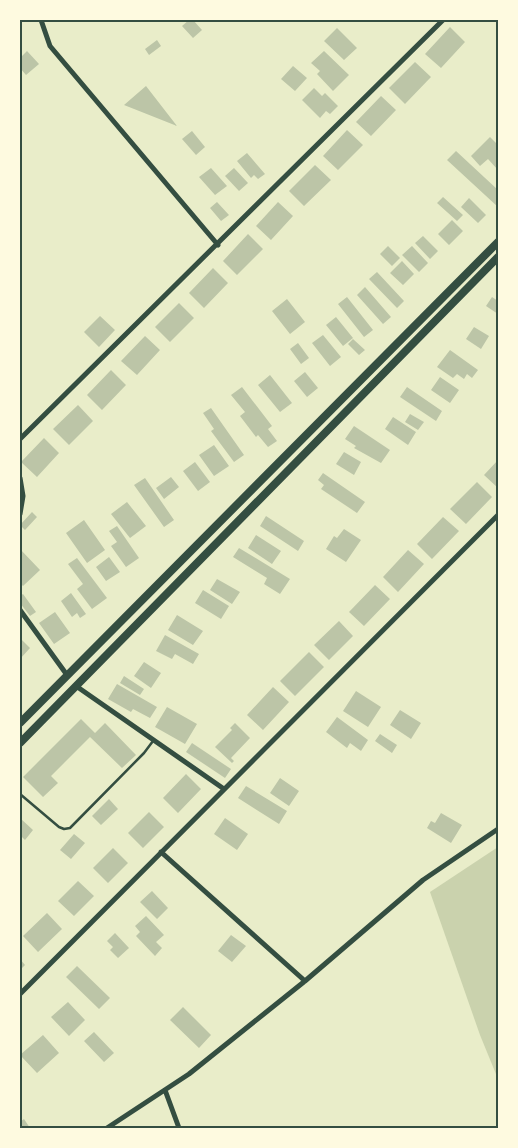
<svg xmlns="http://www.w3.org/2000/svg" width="518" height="1148" font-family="'Archivo Narrow',sans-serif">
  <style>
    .green { fill: #cad2ad }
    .building { fill: #bcc5a7 }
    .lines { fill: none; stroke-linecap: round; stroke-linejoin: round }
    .service { stroke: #344e41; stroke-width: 2.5 }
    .minor { stroke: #344e41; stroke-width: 5 }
    .trunk { stroke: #344e41; stroke-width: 8 }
    .neatline { fill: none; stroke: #344e41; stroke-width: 2 }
  </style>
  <rect width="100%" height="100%" fill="#e9edc9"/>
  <path class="green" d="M498,847v232l-18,-44 -50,-143z"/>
  <path class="building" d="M189,20h4l9,10 -9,8 -11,-12z
    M450,27l15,15 -24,26 -16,-14z
    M337,28l20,20 -13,12 -20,-19z
    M157,40l4,6 -12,9 -4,-6z
    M27,51l12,13 -13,11 -6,-7v-10z
    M324,51l25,24 -16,16 -16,-17 3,-3 -9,-8z
    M415,62l16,15 -26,27 -16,-16z
    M293,66l14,12 -12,13 -14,-12z
    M146,86l31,40 -53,-21z
    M314,88l8,8 3,-3 13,13 -8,8 -4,-3 -6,7 -18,-18z
    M381,96l15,14 -25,26 -15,-14z
    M347,130l16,15 -25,25 -15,-14z
    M192,131l13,16 -9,8 -14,-16z
    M490,137l8,8v25l-10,-11 -8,7 -9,-10z
    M456,151l42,39v17l-51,-47z
    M247,153l18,21 -7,5 -4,-4 -3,3 -14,-17z
    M315,165l16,15 -27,26 -15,-15z
    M211,168l16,18 -12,9 -16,-18z
    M234,168l14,15 -9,8 -14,-15z
    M443,197l20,18 -6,6 -20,-18z
    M469,198l17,17 -8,8 -17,-16z
    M217,202l12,13 -8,6 -11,-13z
    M278,202l15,14 -22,24 -15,-14z
    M452,220l11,11 -14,14 -11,-11z
    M248,234l15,15 -26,26 -14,-14z
    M423,236l15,15 -8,8 -15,-16z
    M388,246l12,12 -8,8 -12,-12z
    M412,246l16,17 -9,9 -17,-17z
    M402,261l12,13 -11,11 -13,-12z
    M213,268l15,15 -24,25 -15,-15z
    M377,272l27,29 -7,7 -28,-29z
    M365,287l26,30 -8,7 -26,-29z
    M347,297l26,33 -9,7 -26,-33z
    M492,297l6,4v13l-12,-8z
    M287,299l18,23 -15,12 -18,-23z
    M179,303l15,15 -24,24 -15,-15z
    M100,316l15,14 -16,17 -15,-15z
    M336,317l17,21 -10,8 -17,-21z
    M474,327l15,9 -8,13 -15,-10z
    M323,335l18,22 -11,9 -18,-23z
    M145,336l15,14 -23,25 -16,-14z
    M353,339l12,11 -6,5 -11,-11z
    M298,343l11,15 -8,6 -11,-15z
    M450,350l28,20 -6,8 -5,-4 -3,5 -7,-5 -4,4 -16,-11z
    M111,370l15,15 -24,25 -15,-15z
    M305,372l13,16 -11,9 -13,-16z
    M270,375l22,28 -12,9 -22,-27z
    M440,377l19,13 -9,13 -19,-13z
    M242,387l30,39 -4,3 9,12 -9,6 -10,-12 -2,2 -16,-21 5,-4 -14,-17z
    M407,387l35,24 -6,10 -36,-24z
    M78,405l15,16 -24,24 -16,-16z
    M211,408l33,47 -10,7 -23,-31 3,-2 -11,-16z
    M410,414l14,8 -6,8 -13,-8z
    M393,417l23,15 -8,13 -23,-16z
    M354,426l36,24 -9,13 -27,-15 2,-2 -11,-7z
    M44,438l15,15 -22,24 -16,-15z
    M214,445l15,21 -15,10 -15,-21z
    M344,452l17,10 -7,13 -18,-11z
    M498,460v28l-14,-13z
    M195,462l15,20 -12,9 -15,-20z
    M323,473l42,29 -8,11 -36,-24 3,-4 -6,-5z
    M171,477l8,10 -15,12 -8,-11z
    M145,478l29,42 -10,7 -30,-42z
    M477,482l15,15 -26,27 -16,-15z
    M127,502l19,24 -16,12 -19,-24z
    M32,512l5,5 -12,13 -5,-5z
    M266,516l38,25 -6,10 -38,-25z
    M443,517l16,14 -27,28 -15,-15z
    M84,520l21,30 -18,13 -21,-30z
    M117,526l22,32 -13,9 -15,-21 6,-4 -8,-11z
    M344,529l17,11 -15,22 -20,-13 8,-13 3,2z
    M256,535l25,16 -9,13 -24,-16z
    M239,548l51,31 -10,15 -16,-10 3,-6 -34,-21z
    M20,549l20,21 -17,16 -3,-3z
    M408,550l16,14 -26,28 -15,-15z
    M109,557l11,15 -14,9 -10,-14z
    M77,558l30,40 -15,11 -15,-20 6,-5 -15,-20z
    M217,579l23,13 -8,12 -22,-14z
    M375,585l15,14 -26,27 -15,-14z
    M203,590l26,16 -8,13 -26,-16z
    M71,593l15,21 -6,4 -3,-5 -5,4 -11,-16z
    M23,594l13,18 -6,4 -10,-13v-7z
    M55,612l15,21 -16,11 -15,-21z
    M177,615l26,16 -10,14 -25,-15z
    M339,621l14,15 -24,24 -15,-15z
    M165,635l34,19 -6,10 -18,-10 -3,5 -16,-8z
    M20,638l10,10 -10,11z
    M309,652l15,15 -29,29 -15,-15z
    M144,662l17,11 -10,15 -17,-12z
    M124,676l20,13 -4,6 -20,-12z
    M117,684l40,23 -7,11 -17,-9 -2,3 -23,-13z
    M273,687l16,15 -26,28 -16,-15z
    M356,691l25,16 -13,20 -25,-16z
    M167,707l30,17 -12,20 -30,-17z
    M400,710l21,13 -10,16 -21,-14z
    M337,717l31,23 -7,11 -11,-8 -3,5 -21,-16z
    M81,719l14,14 10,-10 31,32 -14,13 -32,-31 -39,39 7,7 -15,14 -20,-20z
    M235,723l15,15 -19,20 3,3 -2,2 -17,-16 17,-17 -2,-2z
    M380,734l17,11 -5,8 -17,-12z
    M192,743l39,26 -6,9 -39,-26z
    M186,774l15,15 -23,24 -15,-15z
    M280,778l19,13 -10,15 -19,-13z
    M246,786l41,25 -8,13 -41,-26z
    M109,799l9,10 -17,16 -9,-9z
    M149,812l15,15 -21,21 -15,-15z
    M441,813l21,12 -11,18 -24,-15 4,-7 4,2z
    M20,818l13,12 -8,10 -5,-5z
    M225,818l23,16 -11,16 -23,-16z
    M74,834l11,9 -14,16 -11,-9z
    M113,848l15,15 -20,20 -15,-15z
    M78,881l16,15 -20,20 -16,-15z
    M152,891l16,17 -11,11 -17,-17z
    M47,913l15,16 -24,23 -15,-16z
    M146,916l18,19 -8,7 6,6 -7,8 -19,-20 4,-4 -5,-6z
    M115,933l14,15 -11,10 -8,-8 3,-3 -6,-6z
    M231,935l15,11 -14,16 -14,-11z
    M20,959l5,6 -5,5z
    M77,966l33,32 -11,11 -33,-32z
    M68,1002l17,18 -16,16 -18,-19z
    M183,1007l28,28 -12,13 -29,-28z
    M94,1032l20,21 -10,9 -20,-21z
    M43,1035l16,18 -22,20 -17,-18z
    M24,1119l6,9h-10v-6z"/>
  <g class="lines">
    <path class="service" d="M20,794l39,33 5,2 6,-1 74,-75 9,-12"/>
    <path class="minor" d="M41,20l9,26 168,199
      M20,439l423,-419
      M20,478l3,18 -3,18
      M20,610l47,65
      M76,686l148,103
      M161,852l144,129
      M20,994l478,-479
      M165,1090l14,38
      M107,1128l82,-54 116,-93 118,-101 75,-51"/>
    <path class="trunk" d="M20,723l478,-481
      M20,743l478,-486"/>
  </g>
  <rect width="518" height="1148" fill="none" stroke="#fefae0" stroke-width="42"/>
  <rect x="21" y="21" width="476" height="1106" class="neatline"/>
</svg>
